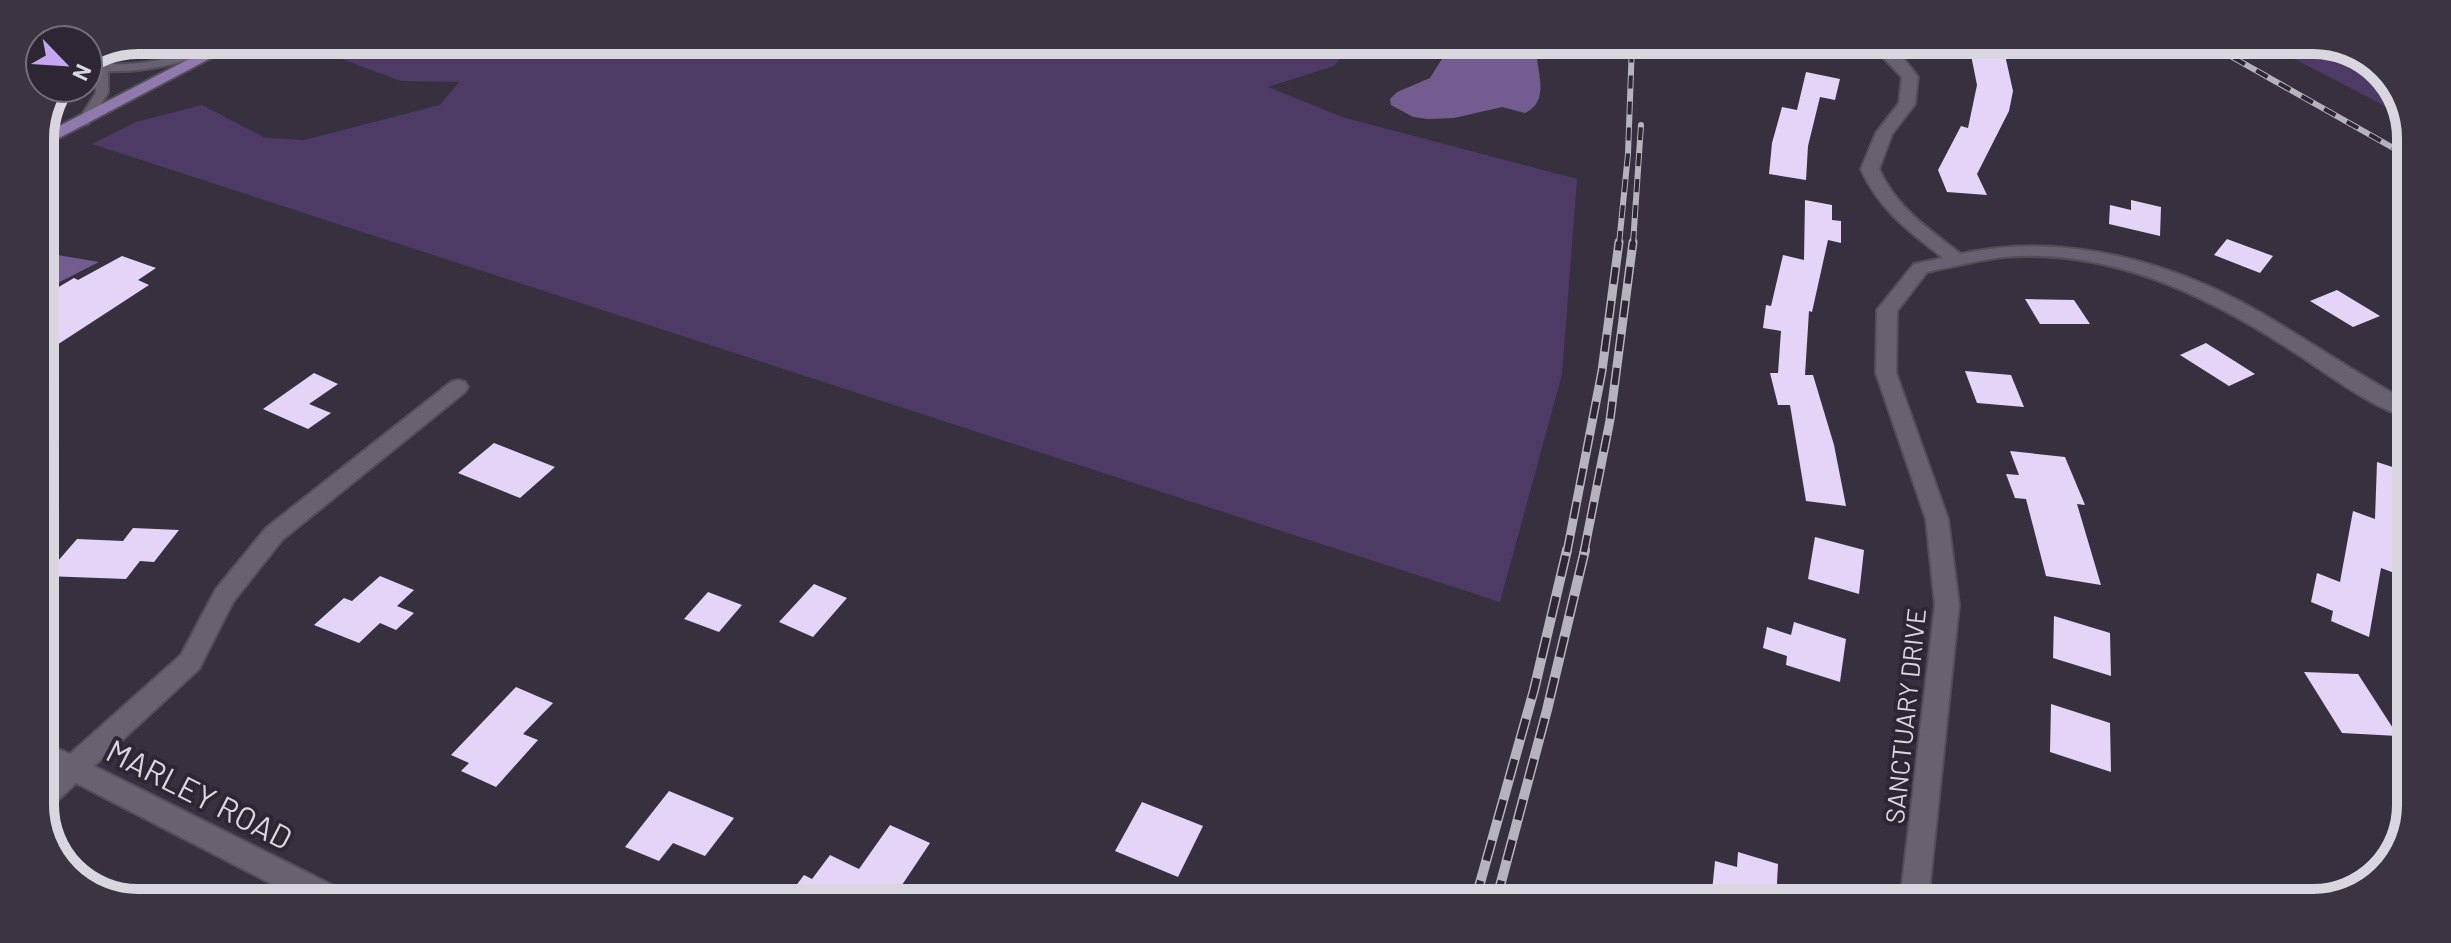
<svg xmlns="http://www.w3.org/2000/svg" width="2451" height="943" font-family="Barlow,sans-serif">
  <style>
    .built { fill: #41384c }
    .green { fill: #4e3b65 }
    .water { fill: #735c90 }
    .building { fill: #e4d5f8 }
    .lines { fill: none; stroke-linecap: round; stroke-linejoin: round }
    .service-casing { stroke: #534e59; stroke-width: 4 }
    .minor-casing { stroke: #534e59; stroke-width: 4 }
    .primary-casing { stroke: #534e59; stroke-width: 4 }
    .service { fill: #676170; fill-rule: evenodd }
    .minor { fill: #676170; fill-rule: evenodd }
    .primary { fill: #9079ad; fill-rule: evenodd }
    .rail-far2-casing { stroke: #b7b3bd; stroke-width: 6 }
    .rail-far1-casing { stroke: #b7b3bd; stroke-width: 9 }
    .rail-casing { stroke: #b7b3bd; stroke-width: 10 }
    .rail-far2 { stroke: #2d2734; stroke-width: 4; stroke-dasharray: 13; stroke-linecap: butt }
    .rail-far1 { stroke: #2d2734; stroke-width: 6; stroke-dasharray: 17; stroke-linecap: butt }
    .rail { stroke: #2d2734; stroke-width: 7; stroke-dasharray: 21; stroke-linecap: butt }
    .labels { text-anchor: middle; stroke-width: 8; stroke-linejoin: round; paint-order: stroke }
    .street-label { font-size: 26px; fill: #dad6df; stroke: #2d2734 }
    .near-street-label { font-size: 32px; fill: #dad6df; stroke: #2d2734 }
    .rim { fill: none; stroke: #dad6df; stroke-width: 10 }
  </style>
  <rect width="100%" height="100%" fill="#37313f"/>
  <path class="built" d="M359,41h143l-70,17z"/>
  <path class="green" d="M323,40l36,1 73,17 70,-17 850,2 -18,23 -66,21 74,30 235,62 -15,195 -62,228 -1408,-458 44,-22 66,-17 63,33 39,2 136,-35 19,-23 -58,-1 -91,-34z
    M2268,45h77l46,34 15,38z"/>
  <path class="water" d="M1452,43h84c-2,23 17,57 -11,70l-23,-6 -48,11 -26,1 -15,-2 -22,-12 -1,-6 7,-7 33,-14z
    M40,252l59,10 -59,30z"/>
  <path class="building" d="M1970,50l35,5 8,36 -4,20 -32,63 10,21 -40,-3 -9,-22 23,-44 7,2 9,-43z
    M1806,72l34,7 -5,21 -15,-3 -12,49 -2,34 -37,-6 3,-31 10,-36 15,3z
    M1805,200l27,5v15l9,1v22l-13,-3 -16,72 -3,-1 -4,64h8l21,70 12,61 -40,-5 -16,-96h-12l-8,-32h8l3,-42 -18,-3 3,-23 5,1 12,-51 21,5z
    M2131,200l30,7 -1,29 -51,-12 1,-19 21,5z
    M2227,239l46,17 -13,17 -46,-18z
    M122,256l34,12 -18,12 11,5 -109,71v-58l34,-20 4,2z
    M2337,290l43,26 -27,11 -43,-26z
    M2025,299l49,1 16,24h-50z
    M2206,343l49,31 -26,12 -49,-31z
    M1965,371l46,4 13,32 -47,-4z
    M314,373l24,11 -29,20 22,9 -23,16 -45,-20z
    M494,443l61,24 -35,31 -62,-25z
    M2010,451l55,6 20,48 -8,-1 24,81 -55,-9 -20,-77 -11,-1 -9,-24 13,1z
    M2377,462l31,10v36l-4,-1 -6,44 10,3v24l-27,-10 -12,69 -38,-16 2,-10 -22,-9 6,-29 23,9 13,-71 22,8z
    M133,528l46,2 -25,32 -14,-1 -14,18 -81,-3 32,-37 46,2z
    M1815,537l49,13 -5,44 -51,-15z
    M380,576l34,14 -17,16 17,7 -18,17 -16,-7 -21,20 -45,-18 30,-27 8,3z
    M814,584l33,14 -34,39 -34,-15z
    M708,592l34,13 -23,27 -35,-13z
    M2054,616l56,17 1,43 -58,-18z
    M1794,622l52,17 -6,43 -54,-17 1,-9 -24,-8 4,-21 24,8z
    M2304,672l54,2 40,62 -56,-3z
    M516,687l37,16 -30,31 15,6 -42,47 -35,-16 8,-8 -18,-8z
    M2051,704l59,19 1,49 -61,-20z
    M669,791l65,27 -29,38 -32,-13 -14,18 -34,-14z
    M1142,802l61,24 -25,51 -63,-26z
    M890,825l40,18 -38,57 -106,-1 18,-24 8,4 18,-24 29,14z
    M1738,852l40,12 -2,38h-65l4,-41 22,6z"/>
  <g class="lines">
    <defs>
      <path id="service" d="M220,45l6,3 -2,2c-38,11 -77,23 -116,21v22l-20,31 -4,1 -6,-4 18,-28v-24l-8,-2v-6c45,10 88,-5 132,-16z
        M295,871l7,3 3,7 -13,17h-24c4,-11 16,-22 27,-27z"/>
      <path id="minor" d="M1870,44c24,0 34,14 48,33l-3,27 -23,30 -13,35c17,38 49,60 82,85 102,-23 212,8 300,59 50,29 97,62 148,89v16c-40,-11 -86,-48 -121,-70 -84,-54 -181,-100 -284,-91 -27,3 -51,10 -77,15l-30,39 -1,62 52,146 11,86 -31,297h-28l35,-297 -9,-86 -50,-146 1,-63 37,-46 29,-6c-34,-27 -64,-48 -82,-89l15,-36 23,-30 3,-26z
        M458,380l7,2 3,5 -3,5 -183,148 -49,62 -34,67 -105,97 244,122 4,10h-43l-223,-115 -26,25 -10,3v-29l12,-11 -12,-6v-24l30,13 111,-99 35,-66 50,-61 185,-146z"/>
      <path id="primary" d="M226,40h19l-205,108v-12z"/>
    </defs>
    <use href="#service" class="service-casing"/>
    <use href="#minor" class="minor-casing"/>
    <use href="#primary" class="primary-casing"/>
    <use href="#service" class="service"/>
    <use href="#minor" class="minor"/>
    <use href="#primary" class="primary"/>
    <defs>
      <path id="rail-far2" d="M2211,45l200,113
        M1619,244l9,-90 4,-110
        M1633,244l8,-119"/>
      <path id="rail-far1" d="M1567,552l35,-181 17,-129
        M1584,552l26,-132 23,-178"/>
      <path id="rail" d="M1475,901l59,-211 33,-140
        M1496,901l51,-191 38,-160"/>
    </defs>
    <use href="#rail-far2" class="rail-far2-casing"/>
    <use href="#rail-far1" class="rail-far1-casing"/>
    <use href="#rail" class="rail-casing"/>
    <use href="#rail-far2" class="rail-far2"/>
    <use href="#rail-far1" class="rail-far1"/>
    <use href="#rail" class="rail"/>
  </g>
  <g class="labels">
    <g class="street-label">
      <text transform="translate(1906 716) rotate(-84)" y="9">SANCTUARY DRIVE</text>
    </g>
    <g class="near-street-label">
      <text transform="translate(199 795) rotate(27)" y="11">MARLEY ROAD</text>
    </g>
  </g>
  <path d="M0 0H2451V943H0ZM138 54H2313A84 84 0 0 1 2397 138V805A84 84 0 0 1 2313 889H138A84 84 0 0 1 54 805V138A84 84 0 0 1 138 54Z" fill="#3b3542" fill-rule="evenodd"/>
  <path class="rim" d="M138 54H2313A84 84 0 0 1 2397 138V805A84 84 0 0 1 2313 889H138A84 84 0 0 1 54 805V138A84 84 0 0 1 138 54Z"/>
  <g transform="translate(64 64) rotate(115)"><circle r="38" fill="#2d2734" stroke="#726d78" stroke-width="2"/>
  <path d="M0-6L14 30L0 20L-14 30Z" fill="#c6a6f0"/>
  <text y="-12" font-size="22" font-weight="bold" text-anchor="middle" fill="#dad6df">N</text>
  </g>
</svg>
